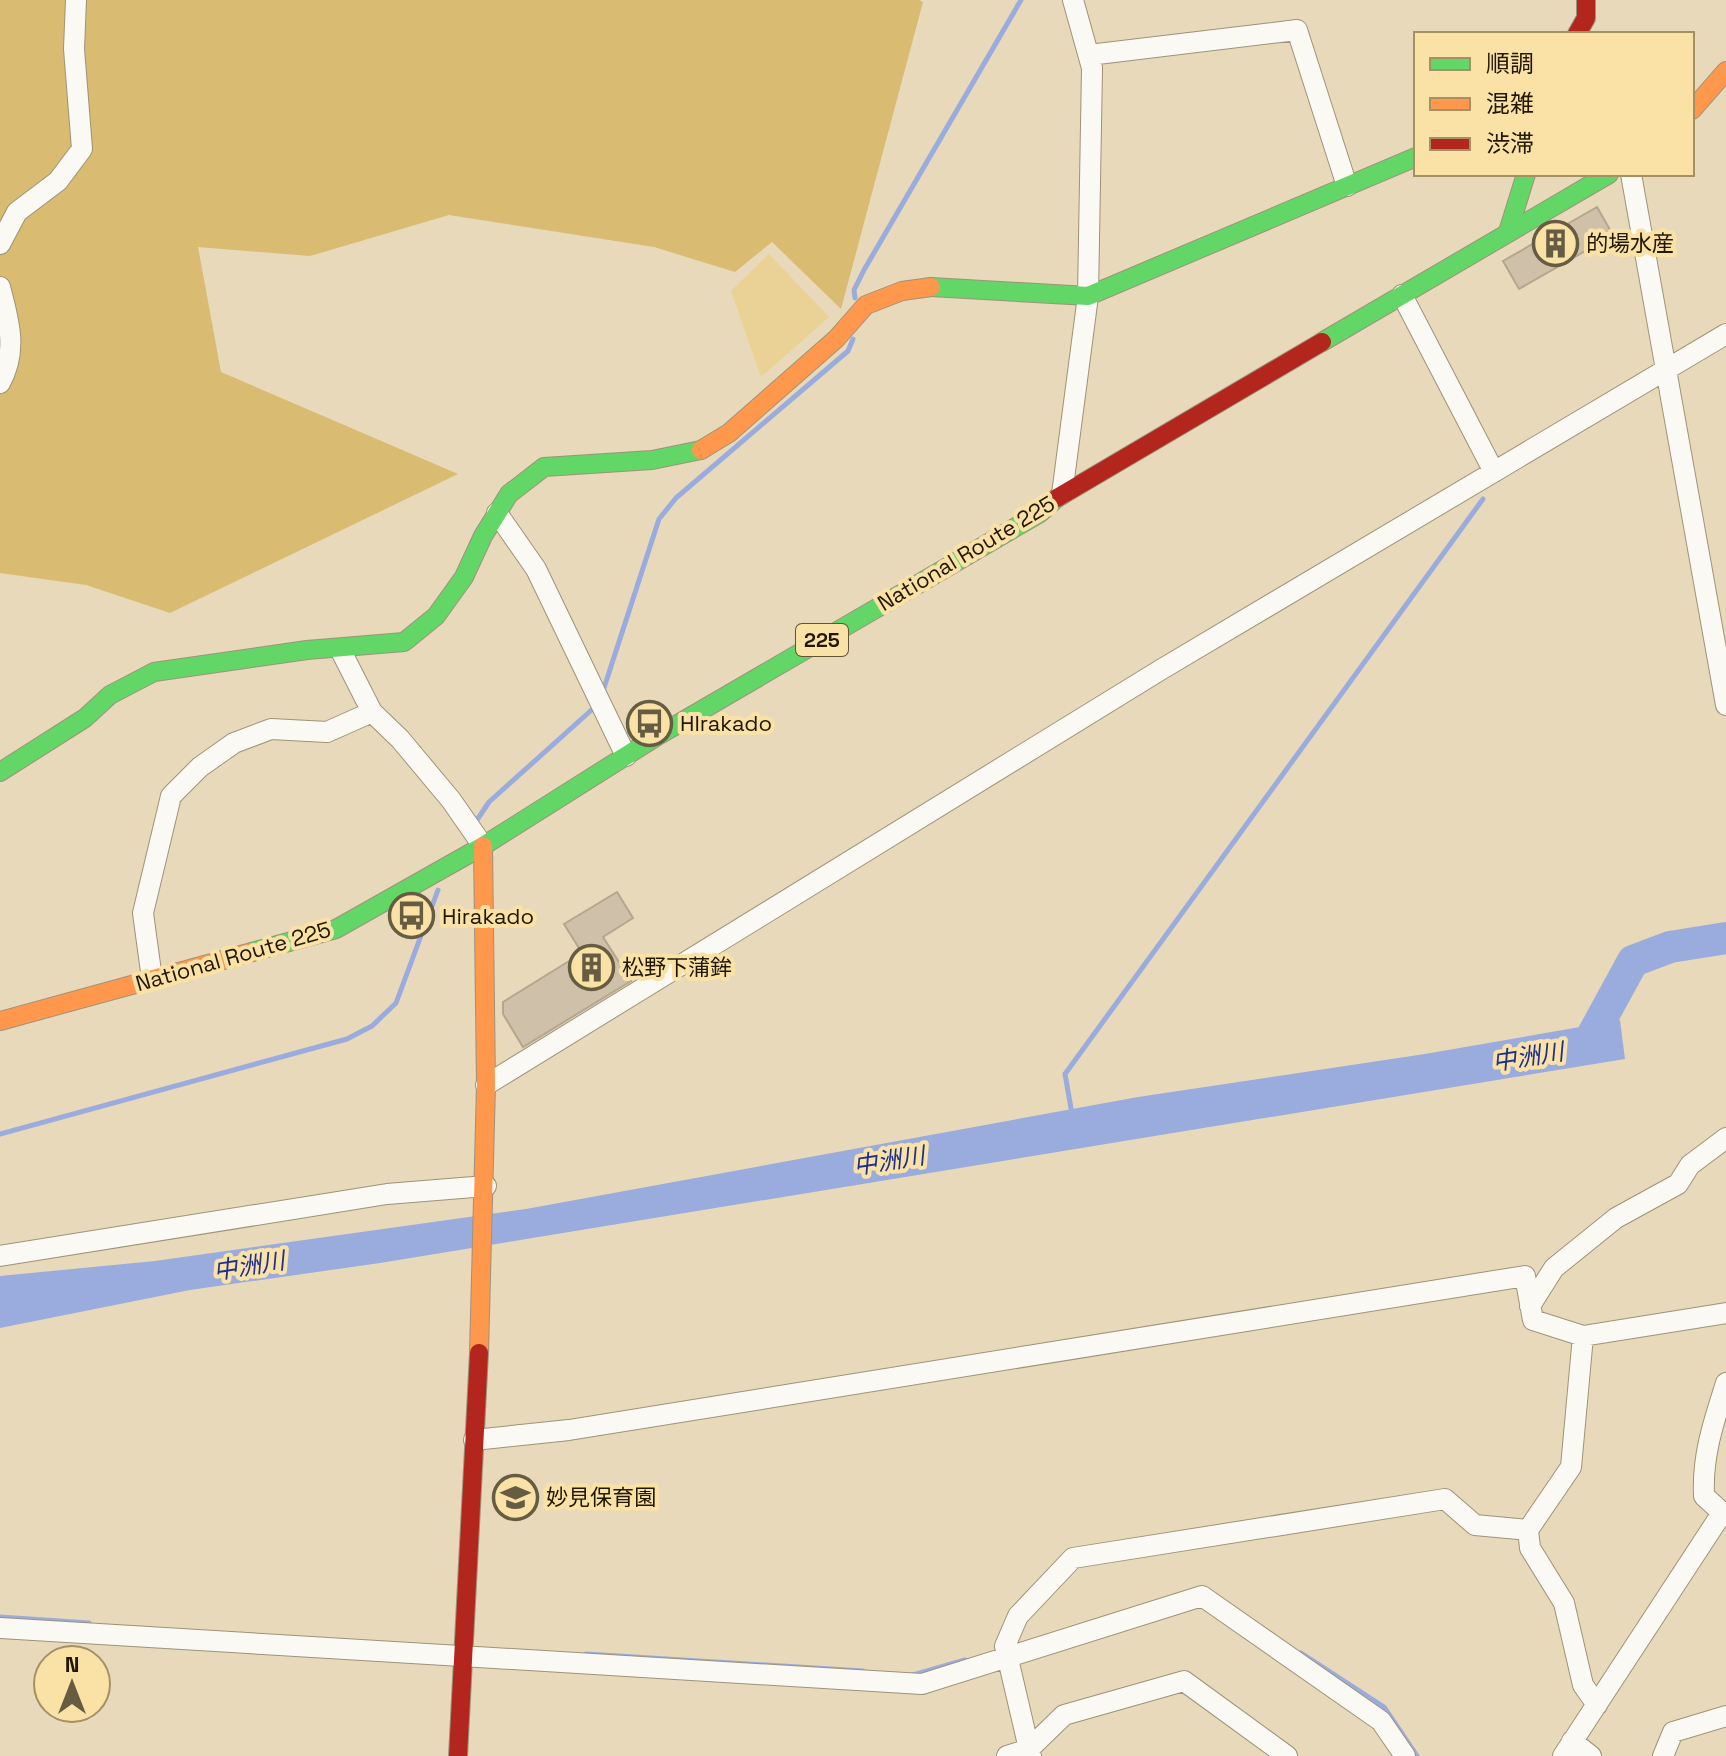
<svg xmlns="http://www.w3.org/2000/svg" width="1726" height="1756" font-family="'Space Grotesk','Noto Sans JP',sans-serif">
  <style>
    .green { fill: #ead195 }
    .forest { fill: #d9bc72 }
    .water { fill: #9aacde }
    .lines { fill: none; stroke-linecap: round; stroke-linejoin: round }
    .stream { stroke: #9aacde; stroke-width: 5 }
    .river { stroke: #9aacde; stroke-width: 32 }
    .building { fill: #cfc0a9; stroke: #b5a68f; stroke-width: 2 }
    .street-casing { stroke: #9e937a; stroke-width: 22 }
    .fast-casing { stroke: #9e937a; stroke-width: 20 }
    .slow-casing { stroke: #9e937a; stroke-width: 20 }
    .jam-casing { stroke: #9e937a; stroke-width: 20 }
    .street { stroke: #fbf9f4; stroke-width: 20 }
    .fast { stroke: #63d668; stroke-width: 18 }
    .slow { stroke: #ff974d; stroke-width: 18 }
    .jam { stroke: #b3261e; stroke-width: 18 }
    .labels { text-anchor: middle; stroke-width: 8; stroke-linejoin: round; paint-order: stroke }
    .shield { fill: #fae1a6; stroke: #625433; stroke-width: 2 }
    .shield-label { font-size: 20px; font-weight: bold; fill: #211802 }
    .poi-label { font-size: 22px; fill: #211802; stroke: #fae1a6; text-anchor: start }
    .street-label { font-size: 22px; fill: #211802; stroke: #fae1a6 }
    .water-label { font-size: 24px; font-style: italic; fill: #1b3091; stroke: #fae1a6 }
  </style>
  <rect width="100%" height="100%" fill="#e7d9b9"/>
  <path class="green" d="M769,254l60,63 -68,60 -30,-86z"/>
  <path class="forest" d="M0,0h919l4,2 -82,307 -69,-67 -37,30 -81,-25 -205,-32 -139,41 -112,-9 23,125 237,102 -288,139 -84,-28 -86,-12z"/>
  <path class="water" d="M1620,1020l5,39 -1245,204 -190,27 -190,38v-52l155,-15 371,-52 612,-112 287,-43z"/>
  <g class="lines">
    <path class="stream" d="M855,298l-1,-8 10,-20 157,-270
      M602,694l57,-175 17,-21 172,-147 5,-12
      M477,820l12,-18 107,-96
      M1072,1114l-7,-40 418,-575
      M0,1134l347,-95 25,-13 24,-23 42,-113
      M0,1617l89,6
      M1301,1653l83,54 33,49
      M586,1654l277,17
      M913,1675l52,-15"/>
    <path class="river" d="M1568,1050l18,-3 47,-86 37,-14 56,-9"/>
  </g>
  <path class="building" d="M1597,207l16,28 -94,54 -16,-28z
    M617,892l16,26 -30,19 28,44 -108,66 -20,-33v-12l79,-49 -18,-29z"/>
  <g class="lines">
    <defs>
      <path id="street" d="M1089,55l208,-25 50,156
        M1631,174l95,531
        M0,244l17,-32 41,-31 24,-32 -8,-100 2,-49
        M0,287c9,34 18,64 0,96
        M1402,295l92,177
        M1062,494l26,-198 4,-228 -19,-68
        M497,513l39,56 90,187
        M340,649l32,63 28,27 51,61 32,46
        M152,979l-9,-66 28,-117 29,-29 34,-24 37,-14 56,3 45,-20
        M486,1085l676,-416 564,-335
        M0,1256l387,-62 99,-8
        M1530,1306l24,-38 62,-50 62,-34 12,-19 36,-27
        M1583,1336l143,-23
        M1726,1383c-12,38 -24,72 -22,113l22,20
        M474,1440l95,-10 956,-154 8,44 50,16 -12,131 -43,63 2,18 34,55 19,82 14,20
        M0,1628l922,56 280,-88 179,125 24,35
        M1572,1741l19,15
        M1007,1756l22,-7 -24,-103 13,-30 55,-58 372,-59 30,26 53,5
        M1031,1756l-2,-7 35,-34 120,-34 103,75
        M1563,1756l159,-243
        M1663,1756l10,-24 53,-16"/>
      <path id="fast" d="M1508,232l18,-58
        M931,287l157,9 328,-139
        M1322,342l287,-168
        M0,772l85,-54 25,-23 44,-23 153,-22 97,-8 32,-26 28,-39 19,-41 26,-42 35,-27 108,-7 49,-10
        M252,952l84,-23 147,-83 176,-111 381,-222 17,-15"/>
      <path id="slow" d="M1692,110l34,-39
        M701,450l28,-17 107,-94 30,-34 36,-14 29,-4
        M0,1021l252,-69
        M479,1353l7,-268 -3,-239"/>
      <path id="jam" d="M1577,34l9,-16v-18
        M1057,498l265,-156
        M458,1756l21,-403"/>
    </defs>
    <use href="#street" class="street-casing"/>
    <use href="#fast" class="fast-casing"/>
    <use href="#slow" class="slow-casing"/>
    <use href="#jam" class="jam-casing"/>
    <use href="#street" class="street"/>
    <use href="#fast" class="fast"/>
    <use href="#slow" class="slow"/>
    <use href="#jam" class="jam"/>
  </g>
  <defs>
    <symbol id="building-ring" viewBox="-11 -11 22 22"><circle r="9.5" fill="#fae1a6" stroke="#665c42" stroke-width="1.5"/><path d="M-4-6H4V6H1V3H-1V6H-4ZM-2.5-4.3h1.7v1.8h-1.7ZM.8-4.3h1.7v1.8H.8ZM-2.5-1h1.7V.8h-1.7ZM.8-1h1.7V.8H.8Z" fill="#665c42"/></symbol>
    <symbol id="bus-ring" viewBox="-11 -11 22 22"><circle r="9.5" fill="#fae1a6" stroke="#665c42" stroke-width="1.5"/><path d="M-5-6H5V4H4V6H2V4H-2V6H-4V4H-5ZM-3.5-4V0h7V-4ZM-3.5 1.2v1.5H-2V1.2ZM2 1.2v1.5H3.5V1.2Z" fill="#665c42"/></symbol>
    <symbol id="school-ring" viewBox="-11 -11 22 22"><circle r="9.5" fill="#fae1a6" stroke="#665c42" stroke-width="1.5"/><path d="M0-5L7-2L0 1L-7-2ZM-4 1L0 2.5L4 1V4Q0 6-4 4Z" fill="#665c42"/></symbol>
  </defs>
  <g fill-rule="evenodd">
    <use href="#building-ring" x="1530" y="218" width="51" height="51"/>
    <use href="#bus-ring" x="624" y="698" width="51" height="51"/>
    <use href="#bus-ring" x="386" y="890" width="51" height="51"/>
    <use href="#building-ring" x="566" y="942" width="51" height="51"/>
    <use href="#school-ring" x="490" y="1472" width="51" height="51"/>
  </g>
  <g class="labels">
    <rect class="shield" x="796" y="624" width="52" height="32" rx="6"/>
    <g class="shield-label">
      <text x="822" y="647">225</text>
    </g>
    <g class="poi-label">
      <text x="1586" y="251">的場水産</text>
      <text x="680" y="731">HIrakado</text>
      <text x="442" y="924">Hirakado</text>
      <text x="622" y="975">松野下蒲鉾</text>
      <text x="546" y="1505">妙見保育園</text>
    </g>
    <g class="street-label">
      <text transform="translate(966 553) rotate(-31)" y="8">National Route 225</text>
      <text transform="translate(233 956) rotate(-16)" y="8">National Route 225</text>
    </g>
    <g class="water-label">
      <text transform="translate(1528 1057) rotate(-9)" y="8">中洲川</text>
      <text transform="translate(889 1161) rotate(-9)" y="8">中洲川</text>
      <text transform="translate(249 1266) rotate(-9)" y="8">中洲川</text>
    </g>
  </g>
  <rect x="1414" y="32" width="280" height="144" fill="#fae1a6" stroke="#a39164" stroke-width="2"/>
  <rect x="1430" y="58" width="40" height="12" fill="#63d668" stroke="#a39164" stroke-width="2"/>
  <text x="1486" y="72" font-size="24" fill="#211802">順調</text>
  <rect x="1430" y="98" width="40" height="12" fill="#ff974d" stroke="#a39164" stroke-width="2"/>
  <text x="1486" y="112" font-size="24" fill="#211802">混雑</text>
  <rect x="1430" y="138" width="40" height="12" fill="#b3261e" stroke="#a39164" stroke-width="2"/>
  <text x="1486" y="152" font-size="24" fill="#211802">渋滞</text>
  <g transform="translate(72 1684)"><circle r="38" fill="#fae1a6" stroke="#a39164" stroke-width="2"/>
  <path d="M0-6L14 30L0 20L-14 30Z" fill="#665c42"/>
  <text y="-12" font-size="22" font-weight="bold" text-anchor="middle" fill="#211802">N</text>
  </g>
</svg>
